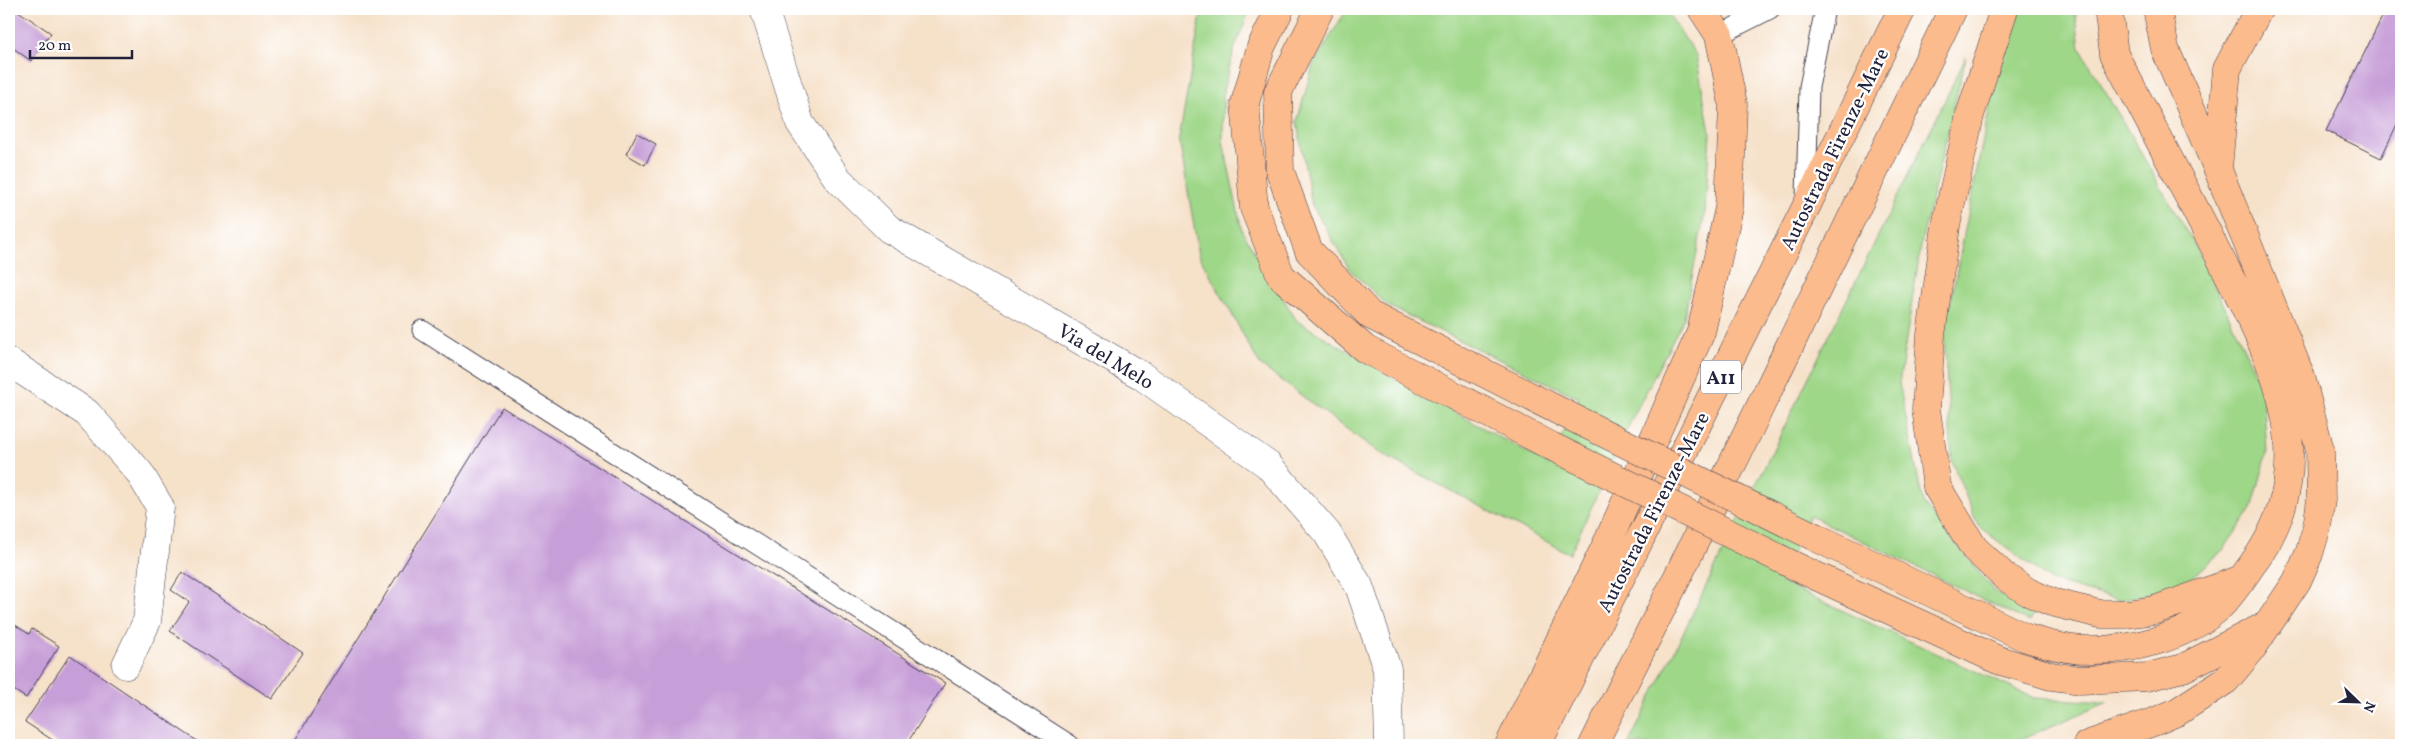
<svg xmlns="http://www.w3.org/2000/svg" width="2410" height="754" font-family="Vollkorn,serif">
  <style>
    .green { fill: #9fd788; stroke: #607c62 }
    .building { fill: #c79fd8 }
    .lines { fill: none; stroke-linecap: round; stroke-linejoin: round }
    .service-casing { stroke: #423f50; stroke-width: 21 }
    .minor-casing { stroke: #423f50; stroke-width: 29 }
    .motorway-casing { stroke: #423f50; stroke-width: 29 }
    .service { stroke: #fff; stroke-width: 19 }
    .minor { stroke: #fff; stroke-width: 28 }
    .motorway { stroke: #fbbb8d; stroke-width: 28 }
    .motorway-bridge-casing { stroke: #423f50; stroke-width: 29; stroke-linecap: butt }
    .motorway-bridge { stroke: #fbbb8d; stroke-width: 28 }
    .labels { text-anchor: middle; stroke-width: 4.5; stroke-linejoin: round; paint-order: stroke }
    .shield { fill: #fff; stroke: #646476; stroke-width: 1 }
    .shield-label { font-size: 19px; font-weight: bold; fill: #22223b }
    .street-label { font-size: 20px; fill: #22223b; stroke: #fff }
  </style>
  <rect width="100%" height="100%" fill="#fff"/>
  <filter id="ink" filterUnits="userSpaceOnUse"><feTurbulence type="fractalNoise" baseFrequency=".02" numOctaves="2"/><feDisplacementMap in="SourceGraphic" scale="10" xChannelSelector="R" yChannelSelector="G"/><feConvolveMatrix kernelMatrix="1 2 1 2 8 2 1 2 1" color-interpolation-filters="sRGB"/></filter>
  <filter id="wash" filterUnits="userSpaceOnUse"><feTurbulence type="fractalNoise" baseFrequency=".0096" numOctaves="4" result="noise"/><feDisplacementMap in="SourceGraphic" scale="20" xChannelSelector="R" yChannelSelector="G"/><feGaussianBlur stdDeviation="1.12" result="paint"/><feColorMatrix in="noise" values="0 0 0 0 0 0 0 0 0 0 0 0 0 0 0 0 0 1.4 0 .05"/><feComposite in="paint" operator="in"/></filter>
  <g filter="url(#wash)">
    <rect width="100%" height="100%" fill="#f6e1c9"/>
    <path class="green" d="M1202,9h48l-15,38 -12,43v51l19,90 55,90 100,59 152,85 30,-67 -191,-92 -38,-36 -38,-65 -15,-83 16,-57 34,-56h318l31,46 14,77 -5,80 -21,106 -53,103 -61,133 -192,-102 -118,-87 -61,-110 -20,-116z
      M2020,9h55l5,39 123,212 60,130 4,64 -15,55 -29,41 -40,36 -63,14 -69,-19 -73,-55 -26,-64 -8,-127 49,-245z
      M1966,57l-44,182 -23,144 24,120 71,88 41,22 -6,9 -220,-107 -29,67 254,116 74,4 -101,43h-379z"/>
    <g id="blocks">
      <path class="building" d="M9,9h6l36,24 -20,28 -22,-16z
        M2386,9h15v107l-20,42 -55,-27z
        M637,133l19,11 -11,21 -19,-11z
        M502,407l443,276 -39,62h-614z
        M182,572l121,81 -31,46 -102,-68 19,-29 -18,-12z
        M9,621l20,13 3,-5 27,17 -33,52 -17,-11z
        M70,655l133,90h-143l-35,-23z"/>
    </g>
  </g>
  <g filter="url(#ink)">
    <use href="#blocks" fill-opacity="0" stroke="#423f50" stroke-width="1"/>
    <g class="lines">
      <defs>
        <path id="service" d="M1719,35l51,-26
          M1806,198l3,-111 16,-78
          M422,330l648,415"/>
        <path id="minor" d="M764,9l36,114 37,55 52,51 253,147 126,89 59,68 32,53 28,83 2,76
          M9,362l78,51 52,59 21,35 -13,114 -21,44"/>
        <path id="motorway" d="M1280,9l-19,38 -16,56 9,105 27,68 84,73 186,97
          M1320,9l-42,83 2,79 29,80 61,64 193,98
          M2004,9l-34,106 -24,111 -15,109 -5,74 11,78 37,61 30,28 24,16 23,10 49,12h27l28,-4 87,-31
          M2218,168l9,-99 32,-60
          M1815,537l209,100c21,7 42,13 64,13 43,1 95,-12 128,-40 13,-11 23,-27 33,-41 84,-109 19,-217 -34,-321 -33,-65 -67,-129 -101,-194l-6,-45
          M1803,570l195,90 53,16 29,4 67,-3 36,-9 84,-43
          M1509,745l101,-208 91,-205 28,-124 4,-104 -14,-69 -17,-26
          M1537,745l269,-538 96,-198
          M1593,745l85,-169 275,-567
          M2087,745l69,-24 21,-9 49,-32 25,-30 46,-69 12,-27 8,-27 4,-27 -1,-50 -19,-73 -83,-207 -53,-121 -8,-40"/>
      </defs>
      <use href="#service" class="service-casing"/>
      <use href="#minor" class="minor-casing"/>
      <use href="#motorway" class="motorway-casing"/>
      <use href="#service" class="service"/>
      <use href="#minor" class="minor"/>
      <use href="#motorway" class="motorway"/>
      <defs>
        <path id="motorway-bridge" d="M1563,413l252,124
          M1551,446l252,124"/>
      </defs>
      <use href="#motorway-bridge" class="motorway-bridge-casing"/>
      <use href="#motorway-bridge" class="motorway-bridge"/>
    </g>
  </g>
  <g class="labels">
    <rect class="shield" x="1701" y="360.5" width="40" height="33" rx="4"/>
    <g class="shield-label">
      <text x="1721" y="384">A11</text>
    </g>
    <g class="street-label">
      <text transform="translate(1834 149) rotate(-64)" y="7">Autostrada Firenze-Mare</text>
      <text transform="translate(1106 356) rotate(31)" y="7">Via del Melo</text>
      <text transform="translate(1653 512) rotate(-63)" y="7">Autostrada Firenze-Mare</text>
    </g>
  </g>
  <rect width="2410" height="754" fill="none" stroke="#fff" stroke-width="30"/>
  <g transform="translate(2358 702) rotate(113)" stroke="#ffffff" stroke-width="4" paint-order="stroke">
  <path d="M0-4L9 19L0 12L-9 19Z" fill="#22223b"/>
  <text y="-8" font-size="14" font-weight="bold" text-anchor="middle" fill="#22223b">N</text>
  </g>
  <path d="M30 50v8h102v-8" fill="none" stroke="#22223b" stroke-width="2.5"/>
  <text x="38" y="50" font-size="15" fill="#22223b" stroke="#ffffff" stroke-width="4" paint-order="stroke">20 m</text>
</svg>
